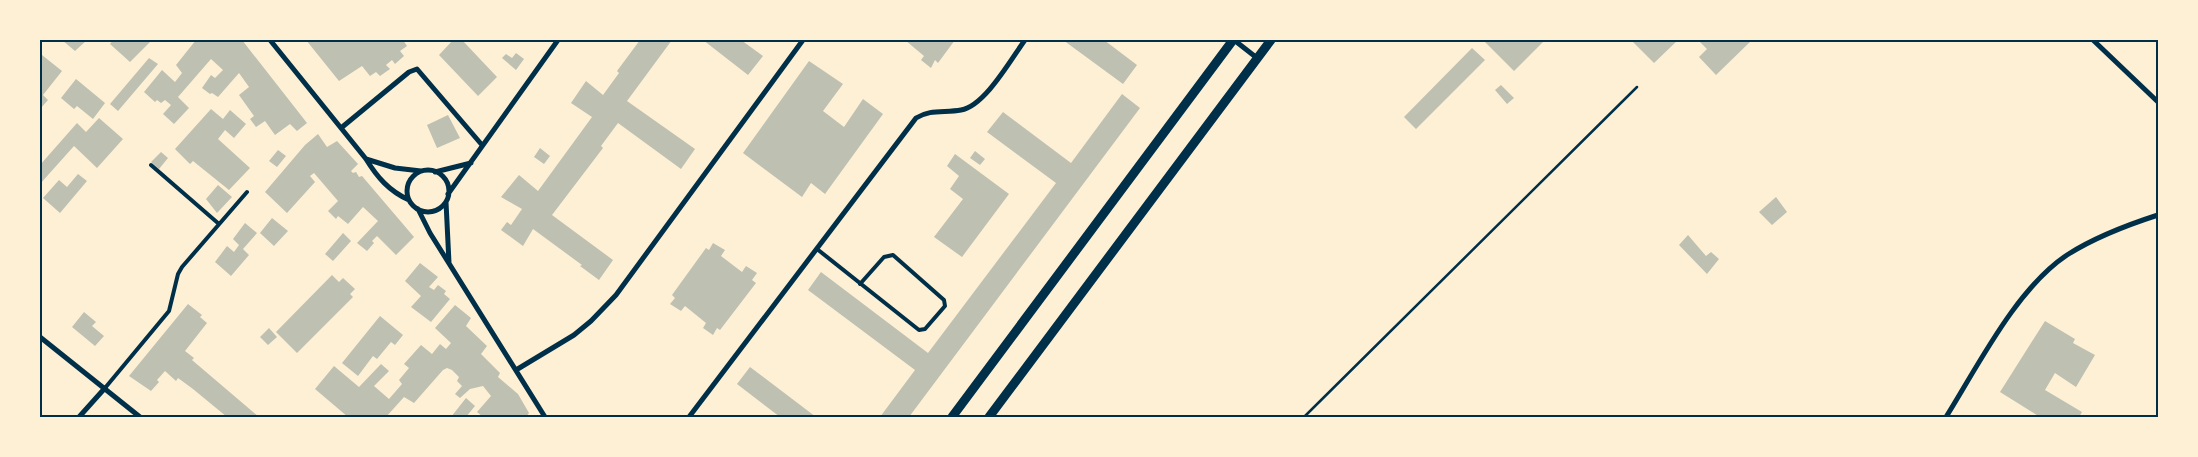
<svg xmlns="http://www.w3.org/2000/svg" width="2198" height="457" font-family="Commissioner,sans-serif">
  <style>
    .building { fill: #bec0b2 }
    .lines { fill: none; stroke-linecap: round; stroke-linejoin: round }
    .path { stroke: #003049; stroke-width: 2.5 }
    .service { stroke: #003049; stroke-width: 4 }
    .minor { stroke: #003049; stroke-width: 5 }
    .tertiary { stroke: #003049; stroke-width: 9 }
    .neatline { fill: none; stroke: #003049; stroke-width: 2 }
  </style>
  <rect width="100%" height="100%" fill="#fdf0d5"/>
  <path class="building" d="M62,40h25l-12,11z
    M113,40h39l-22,22 -20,-18z
    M196,40h46l65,83 -10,8 -7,-7 -15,11 -10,-14 -9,6 -6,-8 4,-3 -15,-21 10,-8 -10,-14 -21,24 -6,-4 -2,1 -8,-6 9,-13 4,3 8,-8 -12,-11 -33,38 11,11 -15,16 -11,-10 8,-9 -6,-5 -4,3 -4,-3 -2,2 -11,-10 18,-22 13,12 7,-9 -6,-8z
    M306,40h97l4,6 -7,5 4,5 -9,8 -3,-4 -6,5 4,4 -10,7 -4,-4 -6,4 -8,-10 -23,15z
    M453,40h9l35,37 -19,19 -39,-41z
    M640,40h32l-45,61 68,48 -14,20 -63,-46 -17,23 2,2 -51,67 61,45 -14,20 -19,-14 2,-1 -49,-36 -10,17 -22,-16 6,-8 4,3 11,-16 -21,-12 18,-22 19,16 54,-74 -21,-14 15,-22 17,14 16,-22 -2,-2z
    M703,40h38l22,16 -15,19z
    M905,40h50l-17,23 -3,-3 -4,8 -10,-8 3,-4z
    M1063,40h41l33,25 -14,19z
    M1483,40h62l-31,31z
    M1631,40h47l-24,23z
    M1698,40h54l-36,35 -17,-18 8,-8z
    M1472,48l13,12 -69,69 -12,-12z
    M516,53l8,6 -8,11 -14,-12 4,-4 6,4z
    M42,55l20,16 -19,24 5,5 -8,9v-52z
    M149,58l9,6 -40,47 -8,-7z
    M809,61l34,23 -20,27 21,16 19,-28 20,15 -58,80 -14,-11 -9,14 -59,-44z
    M76,79l29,24 -12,16 -16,-13 -3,3 -13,-11z
    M1501,85l13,13 -7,6 -12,-14z
    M1122,94l18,14 -231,309h-29l35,-47 -107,-80 13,-18 107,81 128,-170 -69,-51 16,-20 68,51z
    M211,109l12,10 7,-9 16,14 -12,14 -9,-8 -7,9 32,29 -21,22 -36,-29 -3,3 -15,-15z
    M448,115l12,23 -23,10 -10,-23z
    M99,118l24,21 -26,29 -23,-22 -34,38v-19l37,-42 9,9z
    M318,134l9,13 10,-6 21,23 -7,7 2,2 3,-1 3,5 3,-1 52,61 -18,18 -19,-19 -5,5 2,2 -7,8 -10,-8 21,-22 -15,-14 -15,17 -10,-8 -2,3 -8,-8 10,-10 -24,-28 -4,3 5,6 -28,31 -22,-21 40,-47z
    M540,148l10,8 -6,8 -10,-7z
    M278,150l8,6 -9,11 -8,-6z
    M975,151l10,8 -5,6 -10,-7z
    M161,152l7,6 -9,11 -8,-7z
    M955,154l54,40 -47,63 -28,-20 29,-38 -13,-10 9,-13 -12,-10z
    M78,174l9,7 -27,32 -17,-15 16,-18 8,7z
    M218,185l14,12 -15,16 -11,-14z
    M1776,197l11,15 -15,13 -13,-13z
    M272,218l16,13 -14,15 -14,-13z
    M245,223l12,10 -14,16 6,6 -18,21 -16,-14 12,-16 7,6 5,-7 -6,-6z
    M343,233l8,8 -18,20 -8,-7z
    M1688,235l18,21 5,-4 8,7 -12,15 -28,-29z
    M713,243l12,7 -4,6 21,16 4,-6 11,7 -5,7 4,3 -36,47 -3,-2 -4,7 -10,-7 3,-5 -21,-17 -4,5 -11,-7 5,-6 -3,-3 34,-47 3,2z
    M420,263l18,14 -9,10 5,3 4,-5 8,6 -2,3 6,5 -19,23 -20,-15 10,-11 -16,-15z
    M332,275l7,7 4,-4 12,11 -5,5 3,3 -56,56 -21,-21z
    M188,304l14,11 -2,2 7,6 -22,28 9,7 -2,2 67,57h-32l-34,-28 -15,-11 -2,3 -11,-10 -8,9 2,2 -8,9 -22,-15z
    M455,305l16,13 -5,8 21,20 -6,8 19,19 -2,4 20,17 11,19 -3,4h-43l-6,-5 14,-16 -8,-10 -13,3 -10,9 -5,-4 7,-8 -5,-5 2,-4 -7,-7 -5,-2 -4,2 -29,33 -10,-6 -18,20h-38l-33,-28 19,-23 25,21 22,-23 8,7 -15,15 15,13 13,-15 -3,-4 10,-12 -5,-4 17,-19 11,9 8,-10 6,5 5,-6 -16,-15z
    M84,312l12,10 -4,4 12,10 -9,10 -23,-19z
    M380,316l23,19 -8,10 -4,-3 -14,17 -4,-3 -15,20 -16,-13z
    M2045,321l30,18 -2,4 22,12 -19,32 -21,-14 -10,17 37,22 -3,5h-39l-40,-25z
    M269,328l8,9 -9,8 -8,-8z
    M750,367l66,50h-36l-43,-33z
    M466,398l9,8 -9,11h-15z"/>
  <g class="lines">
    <path class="path" d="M1304,417l333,-330"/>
    <path class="service" d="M151,165l68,59
      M817,249l102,81 6,-1 20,-23 -1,-6 -51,-45 -9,2 -24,27
      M105,388l64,-77 9,-37 4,-7 65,-75"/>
    <path class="minor" d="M270,40l96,119c11,18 23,32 43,41
      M1234,40l23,18
      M2093,40l65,62
      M341,128l68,-56 8,-3 65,76
      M366,159l29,9 26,3
      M407 191a21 21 0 1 1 42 0a21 21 0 1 1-42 0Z
      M435,172l36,-9
      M448,194l110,-154
      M446,202l3,61
      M418,209l12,24 115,184
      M40,337l100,80
      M516,370l58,-35 17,-14 25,-26 187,-255
      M79,417l26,-29
      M689,417l227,-299c14,-9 29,-5 45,-8 24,-4 50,-51 64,-70
      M1946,417c32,-51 70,-128 121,-162 28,-18 60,-30 91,-40"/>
    <path class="tertiary" d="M952,417l281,-377
      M989,417l282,-377"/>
  </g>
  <rect width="2198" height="457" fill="none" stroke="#fdf0d5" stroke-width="82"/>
  <rect x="41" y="41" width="2116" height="375" class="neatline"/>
</svg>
